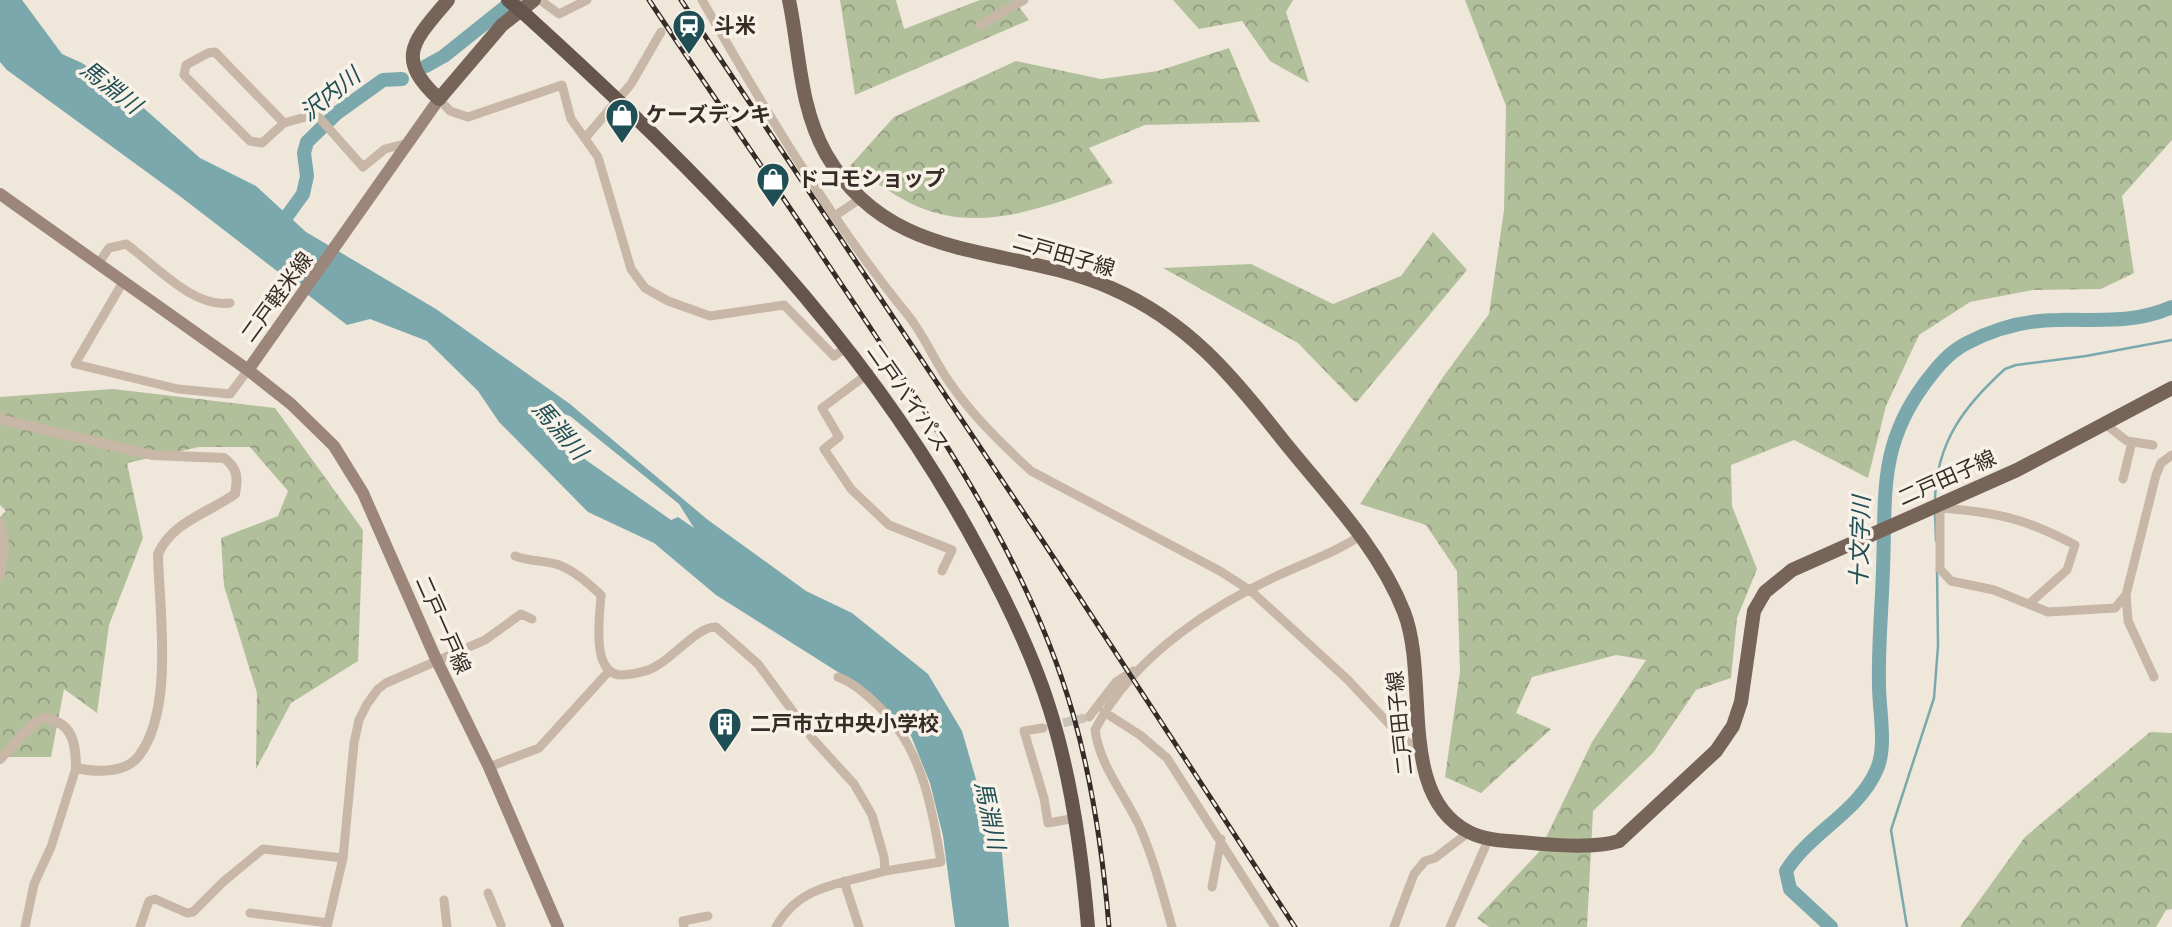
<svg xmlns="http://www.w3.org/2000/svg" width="2172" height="927" font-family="'Titillium Web','Noto Sans JP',sans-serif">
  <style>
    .forest { fill: url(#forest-crowns) }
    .water { fill: #7ba8ac; fill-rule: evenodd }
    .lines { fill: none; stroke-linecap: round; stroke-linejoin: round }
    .stream { stroke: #7ba8ac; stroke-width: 2.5 }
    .river { stroke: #7ba8ac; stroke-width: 14 }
    .minor-tunnel { stroke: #cbc2b7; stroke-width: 9; stroke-dasharray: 9 4.5; stroke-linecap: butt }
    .minor { stroke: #c8b7a7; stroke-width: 9 }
    .tertiary { stroke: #c8b7a7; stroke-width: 10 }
    .secondary { stroke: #9b8679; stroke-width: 12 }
    .primary { stroke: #766459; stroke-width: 14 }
    .trunk { stroke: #66554c; stroke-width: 14 }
    .rail-casing { stroke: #352c27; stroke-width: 5 }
    .rail { stroke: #f8f1e7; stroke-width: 2.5; stroke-dasharray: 8; stroke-linecap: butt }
    .trunk-bridge { stroke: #66554c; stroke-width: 14 }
    .labels { text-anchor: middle; stroke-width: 7; stroke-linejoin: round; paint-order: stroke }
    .poi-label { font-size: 21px; font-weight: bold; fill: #352c27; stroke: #f8f1e7; text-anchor: start }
    .street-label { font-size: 21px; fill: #352c27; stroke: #f8f1e7 }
    .water-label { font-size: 23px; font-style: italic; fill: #1f4f54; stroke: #f8f1e7 }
  </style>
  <defs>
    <pattern id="forest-crowns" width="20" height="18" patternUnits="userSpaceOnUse" patternTransform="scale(1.75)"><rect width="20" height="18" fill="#b2bf9b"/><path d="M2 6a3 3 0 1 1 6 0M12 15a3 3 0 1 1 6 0" fill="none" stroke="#929b7e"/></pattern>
  </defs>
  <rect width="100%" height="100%" fill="#f0e7db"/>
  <path class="forest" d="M840,0h56l8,29 76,-29h34l15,20 -174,75z
    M1173,0h120l-7,12 23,71 -39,-22 -28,-40 -43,8z
    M1465,0h707v140l-50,56 12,77 -33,16 -68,1 -63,12 -51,33 -33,71 -18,72 -74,-38 -63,25 1,41 25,63 -20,49 -6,60 -35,12 -43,63 -60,58 -6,116h-98l-12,-9 62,-66 53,-110 54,-82 -30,-5 -84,22 -16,36 35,16 -70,64 -36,-16 15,-105 -3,-101 -31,-46 -66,-21 81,-124 48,-66 15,-104 2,-104z
    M1229,48l31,74 -115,3 -56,23 24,35c-66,23 -135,54 -203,20 -20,-10 -40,-25 -60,-37l44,-49 122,-56 85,18 57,-8z
    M1433,232l34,38 -111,133 -58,-60 -135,-75 88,-4 82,40 68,-28z
    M113,389l162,19 88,122 -5,131 -67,42 -35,66 1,-76 -33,-107 -3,-48 57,-22 10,-25 -38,-44h-51l-72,16 16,75 -34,87 -12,88 -33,-24 -13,68h-51v-240l6,-6 -6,-6v-108z
    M2150,732l22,1v176l-6,1 -10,17h-196l65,-90z"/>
  <path class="water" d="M0,0h22l40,54 20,9 48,33 70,62 56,28 50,46 130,77 134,95 138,116 98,71 46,22 76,61 34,57 24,83 16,39 7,74h-54l-12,-91 -13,-53 -19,-47 -40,-43 -155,-98 -62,-52 -66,-31 -89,-90 -21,-31 -51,-50 -57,-22 -23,6 -166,-128 -174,-127 -7,-8zM554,411l16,5 109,88 15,24 -16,-11 -7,3 -85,-60 -23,-22 9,-3z"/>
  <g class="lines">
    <path class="stream" d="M1935,498c2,-56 29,-92 70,-129l11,-4 70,-9 86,-16
      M1935,513l1,28
      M1907,927l-16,-97 43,-132 4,-52 -1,-77"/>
    <path class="river" d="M426,66l18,-10 70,-56
      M277,230l26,-36 4,-18 -3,-23 3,-11 30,-29 46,-33 19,-1
      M1831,927l-41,-38 -4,-18c23,-38 73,-59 91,-102 10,-23 2,-59 2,-84 -1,-39 3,-78 4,-116 3,-74 -5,-123 42,-186 12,-16 24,-31 42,-40 29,-15 58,-23 91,-23 40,-1 76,4 114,-13"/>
    <path class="minor-tunnel" d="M1050,726l39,-9"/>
    <path class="minor" d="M540,0l19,14 28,-14
      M702,0c60,105 129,221 205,314 18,22 28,49 45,72 22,31 51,59 79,85l189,100 31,20 97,89 56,60 17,10
      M980,25l44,-25
      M439,99l11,12 18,6 94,-32 9,34 27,38 33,112 14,19 23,13 42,15 74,-11 50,51 13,-9
      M284,123l-22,20 -12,-2 -66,-66 2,-10 22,-12 7,-1 69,71 32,-9 47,53 22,-18 23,-6
      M586,137l45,-53 30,-52
      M836,215l24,-16
      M98,264l11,-16 17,-4c28,20 68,65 104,59
      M123,282l-48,82 103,25 52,5 18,-24
      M869,373l-47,35 17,29 -15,12 27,40 38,36 63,25 -10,21
      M2105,424l22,17 26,4
      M2123,479l9,-37
      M1940,504v65l11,12 43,9 54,22 67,-4 11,-13
      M1940,508c55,4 85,10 135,37l-8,25 -38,34
      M515,556c15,6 30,4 44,9 16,6 30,19 42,30 -1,20 -11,80 21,80 13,-1 26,-3 36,-10 15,-8 42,-40 58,-38l42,37 55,75 41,45 18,31 12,42 1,14c-43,13 -85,13 -109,56
      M838,677c14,5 24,14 35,24 48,42 58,102 68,161l-56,9
      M2154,677l-26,-56 -2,-26 30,-120 5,-12 11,-8
      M1104,712l36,23 27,23 108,169
      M1089,717l27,-35 17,-11
      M1043,728l-19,3 20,67 4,25 28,-5
      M489,767l50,-19 70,-77
      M844,881l15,46
      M1212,887l9,-48
      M488,893l13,32
      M444,900l3,27
      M250,913l78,10
      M25,927l9,-43 17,-37 25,-79
      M140,927l9,-26 6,-2 32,14 6,-1 30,-30 40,-33 80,9
      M327,927l16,-69 11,-115 5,-23 8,-16 11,-15 8,-6 99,-43 36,-26 11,5
      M684,927l-1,-6 25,-5
      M1172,927c-10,-35 -19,-71 -34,-104 -16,-32 -38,-58 -43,-93 39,-77 125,-130 202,-163 23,-10 42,-17 63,-31
      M1394,927l20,-53 11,-13 10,-3 34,-26
      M1450,927l39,-89"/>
    <path class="tertiary" d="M0,419l152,36 72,3c14,10 14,21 11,36 -27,19 -63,28 -77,60 1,57 17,156 -20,203 -14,17 -43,15 -62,11 0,-26 -4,-46 -32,-50l-10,5 -34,36
      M0,524l4,19 -4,32"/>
    <path class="secondary" d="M0,194l248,176 43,34 43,42 29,47 73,166 53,108 69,160
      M248,370l191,-271"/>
    <path class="primary" d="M448,0c-33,40 -55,57 -9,99l63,-74 32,-25
      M789,0c11,52 10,106 37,154 65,113 182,89 285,134 76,33 121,87 171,151 44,55 96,107 122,173 26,67 -8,183 65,220 15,8 35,9 52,10 27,3 73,7 98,-1l97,-90 17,-25 8,-24 13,-91 11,-19 27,-22 225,-100 155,-82"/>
    <path class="trunk" d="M528,17c177,161 340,324 453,537 27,50 52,101 69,156 22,70 32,144 38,217"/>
    <defs>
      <path id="rail" d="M649,0c76,114 155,227 230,341 78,118 155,237 194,373 20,70 30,141 36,213
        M681,0l363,543 251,384"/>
    </defs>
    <use href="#rail" class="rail-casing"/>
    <use href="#rail" class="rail"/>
    <path class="trunk-bridge" d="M508,0l20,17"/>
  </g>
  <defs>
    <symbol id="station-pin" viewBox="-11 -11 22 30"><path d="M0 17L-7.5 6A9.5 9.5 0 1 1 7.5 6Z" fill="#1f4f54" stroke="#f8f1e7"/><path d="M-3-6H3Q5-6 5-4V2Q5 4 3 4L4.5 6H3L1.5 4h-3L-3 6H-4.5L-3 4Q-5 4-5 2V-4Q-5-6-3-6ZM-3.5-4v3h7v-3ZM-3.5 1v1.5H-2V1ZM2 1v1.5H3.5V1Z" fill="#fff"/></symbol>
    <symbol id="shop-pin" viewBox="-11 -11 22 30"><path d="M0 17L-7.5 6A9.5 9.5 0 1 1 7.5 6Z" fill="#1f4f54" stroke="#f8f1e7"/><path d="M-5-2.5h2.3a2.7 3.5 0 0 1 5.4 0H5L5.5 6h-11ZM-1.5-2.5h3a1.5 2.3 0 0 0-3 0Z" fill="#fff"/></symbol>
    <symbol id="building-pin" viewBox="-11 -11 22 30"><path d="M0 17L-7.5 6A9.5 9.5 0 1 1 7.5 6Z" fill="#1f4f54" stroke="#f8f1e7"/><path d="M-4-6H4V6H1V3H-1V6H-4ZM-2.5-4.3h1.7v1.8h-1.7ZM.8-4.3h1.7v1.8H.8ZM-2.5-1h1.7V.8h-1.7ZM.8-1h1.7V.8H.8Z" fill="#fff"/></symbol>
  </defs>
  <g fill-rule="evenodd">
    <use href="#station-pin" x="670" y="7" width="38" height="52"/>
    <use href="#shop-pin" x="603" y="96" width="38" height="52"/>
    <use href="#shop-pin" x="754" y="160" width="38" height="52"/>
    <use href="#building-pin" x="706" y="705" width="38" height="52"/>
  </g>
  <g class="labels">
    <g class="poi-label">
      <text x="714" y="33">斗米</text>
      <text x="646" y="122">ケーズデンキ</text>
      <text x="798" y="186">ドコモショップ</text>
      <text x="750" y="731">二戸市立中央小学校</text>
    </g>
    <g class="street-label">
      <text transform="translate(1064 255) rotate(16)" y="7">二戸田子線</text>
      <text transform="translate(277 297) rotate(-54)" y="7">二戸軽米線</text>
      <text transform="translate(908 398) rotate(55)" y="7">二戸バイパス</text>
      <text transform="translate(1947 478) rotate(-24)" y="7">二戸田子線</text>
      <text transform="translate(443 625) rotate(66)" y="7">二戸一戸線</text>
      <text transform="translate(1400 723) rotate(-96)" y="7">二戸田子線</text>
    </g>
    <g class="water-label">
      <text transform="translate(111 87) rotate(38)" y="8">馬淵川</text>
      <text transform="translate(330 94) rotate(-39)" y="8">沢内川</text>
      <text transform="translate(560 430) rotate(49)" y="8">馬淵川</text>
      <text transform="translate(1860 542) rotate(-88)" y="8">十文字川</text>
      <text transform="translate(990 815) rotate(78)" y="8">馬淵川</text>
    </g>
  </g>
</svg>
